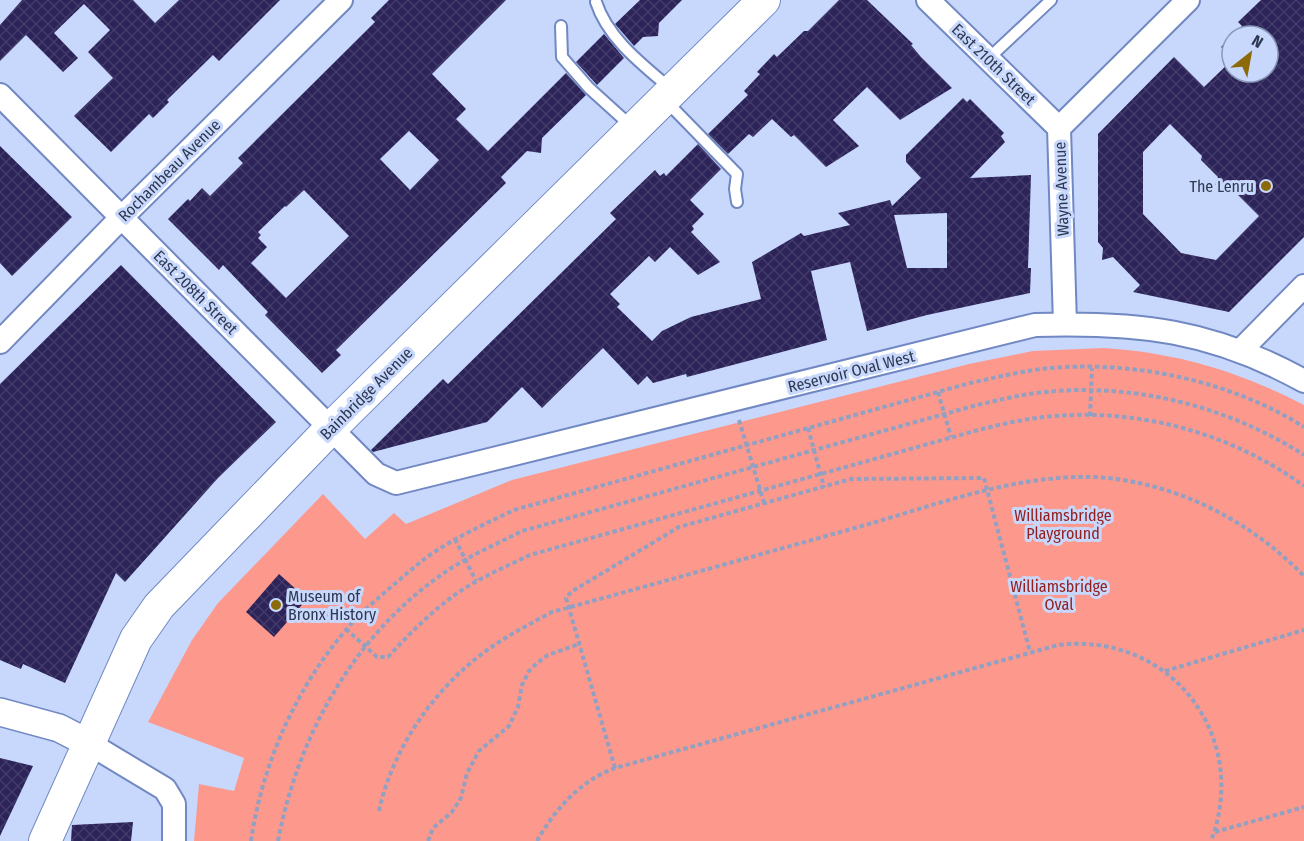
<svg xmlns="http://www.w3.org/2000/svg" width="1304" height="841" font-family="'Fira Sans Condensed',sans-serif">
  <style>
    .green { fill: #fd988d }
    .building { fill: url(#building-cross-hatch); fill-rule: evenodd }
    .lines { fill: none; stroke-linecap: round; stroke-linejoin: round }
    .service-casing { stroke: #7188c2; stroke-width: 14 }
    .minor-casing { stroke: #7188c2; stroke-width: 26 }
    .tertiary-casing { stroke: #7188c2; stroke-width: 30 }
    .secondary-casing { stroke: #7188c2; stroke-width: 34 }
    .path { stroke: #92a0c1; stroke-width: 4; stroke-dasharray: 4.5 3; stroke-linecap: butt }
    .service { stroke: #fff; stroke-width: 10 }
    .minor { stroke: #fff; stroke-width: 22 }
    .tertiary { stroke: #fff; stroke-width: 27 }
    .secondary { stroke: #fff; stroke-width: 32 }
    .poi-dot { fill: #8a6a09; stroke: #c8d8fd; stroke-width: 2 }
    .labels { text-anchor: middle; stroke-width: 6; stroke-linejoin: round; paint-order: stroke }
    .street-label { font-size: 16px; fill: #2d3750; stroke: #c8d8fd }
    .poi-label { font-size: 16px; fill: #2d3750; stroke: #c8d8fd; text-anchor: end }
    .park-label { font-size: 16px; fill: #92201d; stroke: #c8d8fd }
  </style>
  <defs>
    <pattern id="building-cross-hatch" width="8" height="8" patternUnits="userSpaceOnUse" patternTransform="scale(1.5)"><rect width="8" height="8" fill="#2c2358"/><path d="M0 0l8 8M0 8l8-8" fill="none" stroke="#423b69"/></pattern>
  </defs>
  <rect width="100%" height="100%" fill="#c8d8fd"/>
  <path class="green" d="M1104,348c74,5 134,23 200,57v436h-1110l5,-57 35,7 10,-33 -96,-36 44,-82 26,-37 105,-109 42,45 29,-26 12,11 106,-44 457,-116 64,-13z"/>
  <path class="building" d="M22,0h111l22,23 24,-23h101l-61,61 -6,-6 -46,45 2,2 -16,16 -4,-4 -38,38 -37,-36 39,-38 -25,-26 22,-22 -26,-26 -30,29 24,25 -15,14 -37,-37 -26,26v-36z
    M389,0h117l-74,74 34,35 -10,10 32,32 78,-78 20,22 -44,43 -1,15 -14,-2 -26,26 5,6 -170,167 5,5 -19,18 -57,-58 3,-3 -45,-47 -4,5 -51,-51 20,-20 2,2 12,-13 8,8 33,-33 -5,-5 137,-136 -4,-4zM409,131l30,29 -29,30 -30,-31zM304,190l45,46 -63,62 -35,-35 16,-16 -9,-9 3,-3 -3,-3 27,-26 1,1z
    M640,0h42l-23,23 -1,13 -15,1 -9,9 -19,-22z
    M839,0h28l46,44 -2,1 10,12 31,31 -52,32 -33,-33 -34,33 26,26 -33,21 -32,-32 -3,2 -19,-18 -19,18 -4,-3 -21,20 -20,-20 40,-39 -4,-4 16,-17 -3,-2 17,-18 3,3 27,-26h4z
    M1261,0h43v237l-75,75 -96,-20 7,-7 -27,-28 -11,3 1,-12 -5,-6v-108l76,-77 30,30 28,-27v12h36v-36h-36v22l-11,-11 21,-21 -4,-4zM1170,124l32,32 -1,4 17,17 -3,8 12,-1 32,32 -43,44 -35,-7 -38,-39v-62z
    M604,34l20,24 -27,27 -21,-23z
    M963,98l4,4 3,-3 34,34 -3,3 4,6 -35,36 61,-3 -3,93h3l-1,25 -103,22 -60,16 -17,-69 -39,9 16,69 -140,37 -1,-3 -33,9 -6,-7 -9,9 -35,-37 -61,60 -20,-21 -35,35 -114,30 -2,-2 72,-71 5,5 105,-103 63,-62 -6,-6 45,-43 5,6 4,-3 2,3 32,-32 23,25 -31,31 14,14 -12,12 2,3 -3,3 29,30 -22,13 -28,-28 -15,15 -6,-6 -39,38 10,10 -3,3 35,34 10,-10 29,-14 70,-18 -9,-37 49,-29 3,3 46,-11 -12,-12 52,-13 2,6 29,-28 -15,-16v-7zM947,213v55h-40l-13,-53z
    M0,146l72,71 -60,59 -12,-13z
    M121,265l155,157 -58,56 -93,104 -9,-9 -51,110 -42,-19 -2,5 -21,-9v-276z
    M279,574l28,25 -33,38 -28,-25z
    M0,758l33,8 -33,70z
    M133,822l-2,19h-60l1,-16z"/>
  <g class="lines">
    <defs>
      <path id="service" d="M596,2c12,37 47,63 75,87
        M561,26l1,31 27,31 42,38
        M988,59l63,-59
        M666,101l71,73 -2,15 2,13"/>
      <path id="minor" d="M928,0l131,128
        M0,95l376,379 20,9 639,-158c104,-3 177,5 269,56
        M1065,324l-6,-196 129,-128
        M0,342l122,-125 219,-217
        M1240,351l64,-65
        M90,744l75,45 9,15v37"/>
      <path id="tertiary" d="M0,712l59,16 31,16"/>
      <path id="secondary" d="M45,841l91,-202 23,-33 171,-177 434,-429"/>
    </defs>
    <use href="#service" class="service-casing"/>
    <use href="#minor" class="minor-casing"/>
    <use href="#tertiary" class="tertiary-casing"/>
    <use href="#secondary" class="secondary-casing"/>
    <path class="path" d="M938,392l13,45
      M1090,416l2,-48
      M739,420l25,83
      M808,428l16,59
      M455,539l21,42
      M346,629l31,28h11c21,-23 43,-45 68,-63 23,-16 49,-27 74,-39l452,-126c21,-5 42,-10 63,-12 91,-10 185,15 259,69
      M1165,671l139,-41
      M615,768l-49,-170 5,-6 108,-65 172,-48 133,-1 46,174
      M379,811c12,-57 49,-113 94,-150 24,-20 51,-34 79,-49 103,-28 206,-57 310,-86 81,-23 175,-60 261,-46 69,11 132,46 181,96
      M1215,832l89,-25
      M251,841c11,-76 44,-151 94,-210 13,-16 30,-30 46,-44 13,-11 25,-22 39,-32 26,-18 55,-31 84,-45l456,-127c24,-5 47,-11 71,-14 88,-10 189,11 263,58
      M278,841c20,-105 75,-204 163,-266 25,-18 54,-30 81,-44l455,-126c23,-5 45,-11 68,-13 91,-9 182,14 259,63
      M428,841l5,-13 19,-16 9,-14 6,-25 12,-22 30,-25 9,-19 4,-22 7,-14 8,-8 11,-8 31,-11
      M537,841c18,-32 43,-60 78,-73l443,-123c112,-14 193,91 153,196"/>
    <use href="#service" class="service"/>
    <use href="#minor" class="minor"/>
    <use href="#tertiary" class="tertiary"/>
    <use href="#secondary" class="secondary"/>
  </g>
  <g class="poi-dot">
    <circle cx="1266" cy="186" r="6"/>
    <circle cx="276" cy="605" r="6"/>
  </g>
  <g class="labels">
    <g class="street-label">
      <text transform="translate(994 64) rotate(44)" y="6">East 210th Street</text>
      <text transform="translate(169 170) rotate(-45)" y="6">Rochambeau Avenue</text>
      <text transform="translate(1061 189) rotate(-92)" y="6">Wayne Avenue</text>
      <text transform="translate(196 292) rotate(45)" y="6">East 208th Street</text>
      <text transform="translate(851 371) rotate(-14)" y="6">Reservoir Oval West</text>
      <text transform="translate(366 393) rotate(-45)" y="6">Bainbridge Avenue</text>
    </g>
    <g class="poi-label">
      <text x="1254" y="192">The Lenru</text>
      <text x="288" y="602" text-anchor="start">Museum of<tspan x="288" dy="18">Bronx History</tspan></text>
    </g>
    <g class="park-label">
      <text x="1063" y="521">Williamsbridge<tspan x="1063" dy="18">Playground</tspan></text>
      <text x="1059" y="592">Williamsbridge<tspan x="1059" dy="18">Oval</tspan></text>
    </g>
  </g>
  <g transform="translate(1250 54) rotate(31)"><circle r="28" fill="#c8d8fd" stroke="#8a98b8" stroke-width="1.5"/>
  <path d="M0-4.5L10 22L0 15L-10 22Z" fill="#8a6a09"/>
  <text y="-9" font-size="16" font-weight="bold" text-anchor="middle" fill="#2d3750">N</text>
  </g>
</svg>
